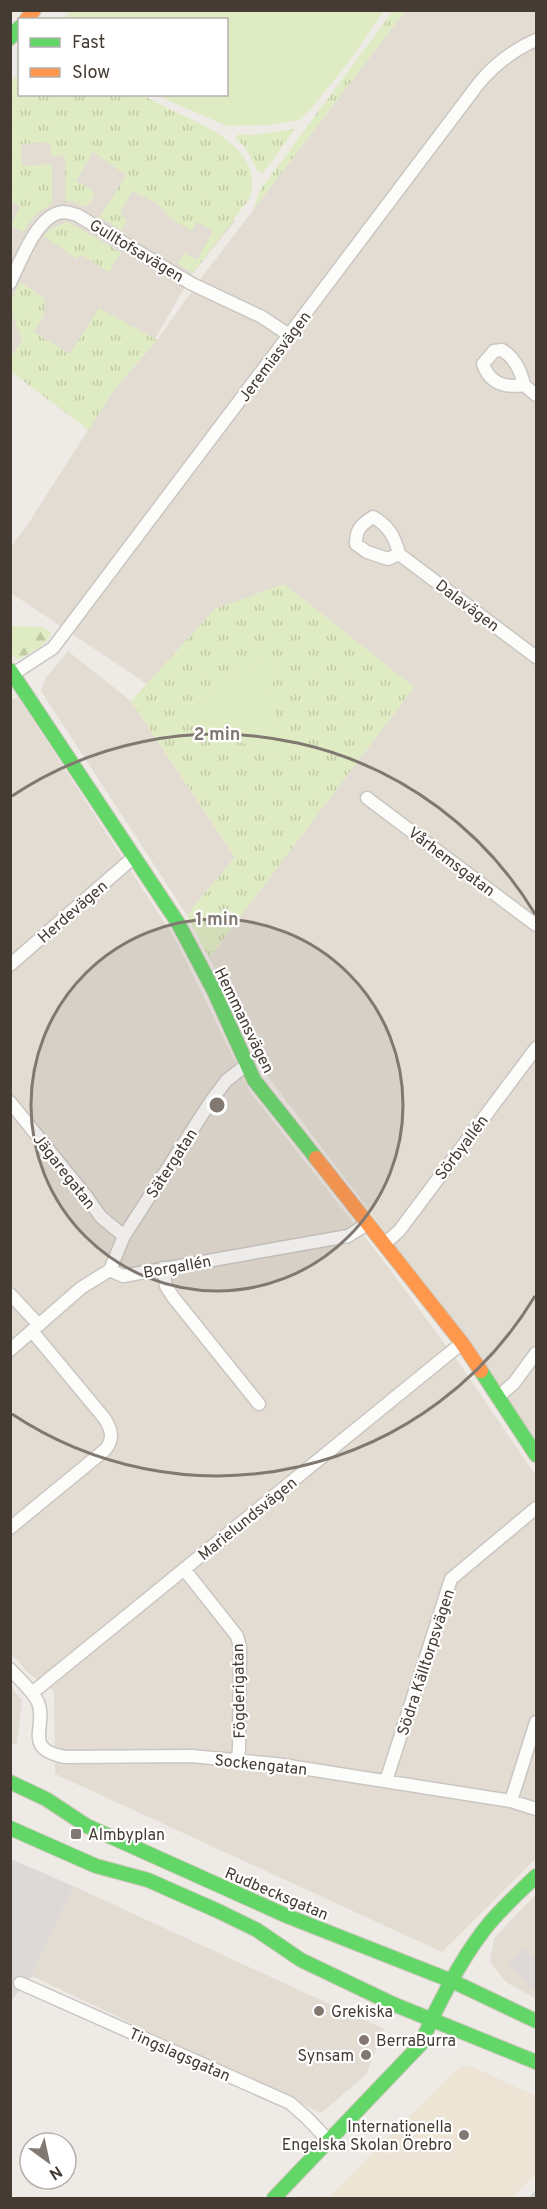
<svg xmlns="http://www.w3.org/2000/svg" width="547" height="2209" font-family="Overpass,sans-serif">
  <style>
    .residential { fill: #e3dcd2 }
    .education { fill: #ede4d6 }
    .grass { fill: url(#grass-tufts) }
    .forest { fill: url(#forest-firs) }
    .park { fill: #dfebc2 }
    .parking { fill: #ddd9d6 }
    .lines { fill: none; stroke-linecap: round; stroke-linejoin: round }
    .street-casing { stroke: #cac6c1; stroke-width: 15 }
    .fast-casing { stroke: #cec7bb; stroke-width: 16 }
    .slow-casing { stroke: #cec7bb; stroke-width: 16 }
    .street { stroke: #fcfcfb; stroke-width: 12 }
    .fast { stroke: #63d668; stroke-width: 14 }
    .slow { stroke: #ff974d; stroke-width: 14 }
    .rail { stroke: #d8d7d7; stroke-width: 4.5; stroke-dasharray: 8 8; stroke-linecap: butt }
    .ring { fill: none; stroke: #807871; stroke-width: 3 }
    .poi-dot { fill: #807871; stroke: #fff; stroke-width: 2 }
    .labels { text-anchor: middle; stroke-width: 4.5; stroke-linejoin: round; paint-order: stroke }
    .street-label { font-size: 16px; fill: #443b32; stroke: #fff }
    .poi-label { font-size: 16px; fill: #443b32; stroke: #fff; text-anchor: start }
    .centre { fill: #807871; stroke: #fff; stroke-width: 3 }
    .ring-label { font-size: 18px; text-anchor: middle; font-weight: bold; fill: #807871; stroke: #fff; stroke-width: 4.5; stroke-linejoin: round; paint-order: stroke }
  </style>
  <defs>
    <pattern id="grass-tufts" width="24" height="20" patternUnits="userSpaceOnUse" patternTransform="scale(1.5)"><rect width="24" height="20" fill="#dfebc2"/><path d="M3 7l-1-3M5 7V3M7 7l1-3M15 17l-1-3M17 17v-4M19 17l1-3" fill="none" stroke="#c1caa7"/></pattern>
    <pattern id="forest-firs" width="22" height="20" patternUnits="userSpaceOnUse" patternTransform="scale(1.5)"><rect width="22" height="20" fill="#dfebc2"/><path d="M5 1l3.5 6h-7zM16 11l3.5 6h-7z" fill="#c1caa7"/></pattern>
  </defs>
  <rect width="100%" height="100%" fill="#eeeae5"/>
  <path class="residential" d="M405,11h131v1429l-159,-219 -117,-155 -51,-108 205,-271 -130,-103 -69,25 -68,75 -136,-91v-47l15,-19 87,-136 44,-51 45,-63z
    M68,96l167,125 -42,52 -41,71 -78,20 -63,8 -1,-257z
    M68,651l63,50 104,156 -48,58 -146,-224 4,-12z
    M18,697l159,245 73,150 129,163 80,108 77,113v382l-94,94 -387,-178 -1,-83 -26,-18 -17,-20 -1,-952z
    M11,1687l11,13 -5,44 -6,-1z
    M73,1886l311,143 -18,46 -45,38 -289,-137z
    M536,1894v105l-30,-17 -16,-20 4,-24z"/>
  <path class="education" d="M460,2066h11l65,30v78l-24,24h-184z"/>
  <path class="grass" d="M393,11h12l-152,199 7,-20z
    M19,72l1,22c36,0 80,-3 115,0 13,2 27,12 38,17 35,16 93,40 76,88l-56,74 -15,-9 6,-11 13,7 16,-29 -16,-9 -5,9 -21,-12 -13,-15 -26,-13 -12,22 7,8 -6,9 -21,-13 26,-42 -33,-23 -17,29 15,8 3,4 -3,8 -6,6 -12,-6 -8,1v-47l-14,1 -1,-14 -29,2 1,22 30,-2v39l-17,12 -11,17 -13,-6 9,-19 -9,-6v-118z
    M295,129l-32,44 -5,-2 -14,-25 -9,-8 4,-4 14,1z
    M67,222l19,10 35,21 -12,19 -29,-18 -3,5 -34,-23 9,-8z
    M20,282l25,17 -1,16 -10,17 36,22 29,-46 58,32 -44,51 -24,39 -78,-58v-14l11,-19c-11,-29 -16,-28 -2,-57z
    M284,584l130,103 -205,271 -22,-43 48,-58 -104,-156 84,-92z"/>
  <path class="forest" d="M11,626l33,1 7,6c-5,14 -21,19 -33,27l-7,-6z"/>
  <path class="park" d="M71,10h313v1l-37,53 -36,45 -12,11 -30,5 -42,1 -71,-31 70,-1v-74l-163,-1z
    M273,657l2,17 -6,25 19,41 1,17c-36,-12 -74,-17 -98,-48 21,-24 51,-46 82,-52z"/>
  <path class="parking" d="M11,1859l62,27 -41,90 -21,25z
    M524,1948l12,12v32l-28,-28z"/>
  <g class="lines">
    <defs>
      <path id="street" d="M10,283c10,-20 27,-69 53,-71 4,0 10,2 14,3l115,69 70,33 27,18
        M524,385c-19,3 -34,-1 -41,-21l11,-13 8,-1c13,8 19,21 22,35l12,10
        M399,554l-11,5 -21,-7 -11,-8c0,-14 4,-19 17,-27 15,8 22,20 26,37l137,103
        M10,676l43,-28 426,-565c16,-19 34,-33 57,-43
        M367,798l169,127
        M10,965l124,-108
        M10,1102l76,94 15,21 23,19
        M384,1244l15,-13 137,-183
        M163,1268l3,18 7,11 86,107
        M110,1270l14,-34 87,-135 15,-20 20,-16
        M10,1294l29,31
        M10,1350l71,-62 29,-18 13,6 225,-40 19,-12
        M498,1397l16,-14 22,-30
        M10,1528l95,-78c9,-11 7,-19 0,-31l-73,-88
        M184,1569l53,67 3,11 -1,103 -2,10
        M10,1669c9,10 22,21 28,33 10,24 -17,47 27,55l126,-1 85,8 235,37 25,8
        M32,1693l430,-350
        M386,1781l65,-202 85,-71
        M511,1801l25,-79
        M20,1983l270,120 17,15 22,23"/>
      <path id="fast" d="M10,38l10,-11
        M10,670l168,253 36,68 40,89 62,78
        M481,1371l55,84
        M10,1782l36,17 41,27 200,90 165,65 84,40
        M10,1828l86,38 52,14 70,31 39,19 44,30 92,44 143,58
        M274,2198l147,-154c15,-37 39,-83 63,-114 15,-20 35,-37 52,-54"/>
      <path id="slow" d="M26,20l8,-10
        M316,1158l146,185 19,28"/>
    </defs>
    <use href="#street" class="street-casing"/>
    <use href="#fast" class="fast-casing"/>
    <use href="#slow" class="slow-casing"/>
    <use href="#street" class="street"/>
    <use href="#fast" class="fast"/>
    <use href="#slow" class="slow"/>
    <path class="rail" d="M531,2198l5,-5"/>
  </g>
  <circle cx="217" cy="1105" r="186" fill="#807871" fill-opacity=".12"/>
  <g class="ring">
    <circle cx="217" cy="1105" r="186"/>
    <path d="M535 1296A371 371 0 0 1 12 1414M12 796A371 371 0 0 1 535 914"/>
  </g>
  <g class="poi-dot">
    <rect x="70" y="1828" width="12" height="12" rx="3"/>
    <circle cx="319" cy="2011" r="6"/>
    <circle cx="364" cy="2040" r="6"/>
    <circle cx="366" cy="2055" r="6"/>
    <circle cx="464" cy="2135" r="6"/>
  </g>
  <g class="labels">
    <g class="street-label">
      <text transform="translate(137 250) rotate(31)" y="6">Gulltofsavägen</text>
      <text transform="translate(274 356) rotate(-53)" y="6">Jeremiasvägen</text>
      <text transform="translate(468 605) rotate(37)" y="6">Dalavägen</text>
      <text transform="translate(452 861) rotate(37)" y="6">Vårhemsgatan</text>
      <text transform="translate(72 911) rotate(-41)" y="6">Herdevägen</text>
      <text transform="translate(245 1020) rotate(64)" y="6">Hemmansvägen</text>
      <text transform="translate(461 1147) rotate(-53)" y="6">Sörbyallén</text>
      <text transform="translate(171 1163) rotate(-57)" y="6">Sätergatan</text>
      <text transform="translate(65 1171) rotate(52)" y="6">Jägaregatan</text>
      <text transform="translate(177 1266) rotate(-10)" y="6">Borgallén</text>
      <text transform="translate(247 1518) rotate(-39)" y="6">Marielundsvägen</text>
      <text transform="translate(425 1662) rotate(-72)" y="6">Södra Källtorpsvägen</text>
      <text transform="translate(238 1691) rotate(-91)" y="6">Fögderigatan</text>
      <text transform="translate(261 1764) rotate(6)" y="6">Sockengatan</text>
      <text transform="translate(277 1893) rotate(23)" y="6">Rudbecksgatan</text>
      <text transform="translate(180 2054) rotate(24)" y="6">Tingslagsgatan</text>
    </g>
    <g class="poi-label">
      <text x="88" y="1840">Almbyplan</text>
      <text x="331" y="2017">Grekiska</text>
      <text x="376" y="2046">BerraBurra</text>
      <text x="354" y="2061" text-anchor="end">Synsam</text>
      <text x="452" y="2132" text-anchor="end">Internationella<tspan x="452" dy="18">Engelska Skolan Örebro</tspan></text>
    </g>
  </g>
  <circle cx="217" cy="1105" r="9" class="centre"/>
  <g class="ring-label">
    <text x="217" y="740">2 min</text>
    <text x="217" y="925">1 min</text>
  </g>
  <rect width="547" height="2209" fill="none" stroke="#443b32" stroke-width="24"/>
  <rect x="18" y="18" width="210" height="78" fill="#ffffff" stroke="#b4b1ad" stroke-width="1.5"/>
  <rect x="30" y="38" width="30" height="9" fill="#63d668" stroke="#b4b1ad" stroke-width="1.5"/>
  <text x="72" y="48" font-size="18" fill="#443b32">Fast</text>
  <rect x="30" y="68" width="30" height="9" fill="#ff974d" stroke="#b4b1ad" stroke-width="1.5"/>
  <text x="72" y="78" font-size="18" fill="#443b32">Slow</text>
  <g transform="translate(48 2161) rotate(147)"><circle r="28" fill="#ffffff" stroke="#b4b1ad" stroke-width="1.5"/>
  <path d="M0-4.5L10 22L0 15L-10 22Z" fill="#807871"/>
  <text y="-9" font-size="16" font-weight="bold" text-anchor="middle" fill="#443b32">N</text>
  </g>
</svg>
